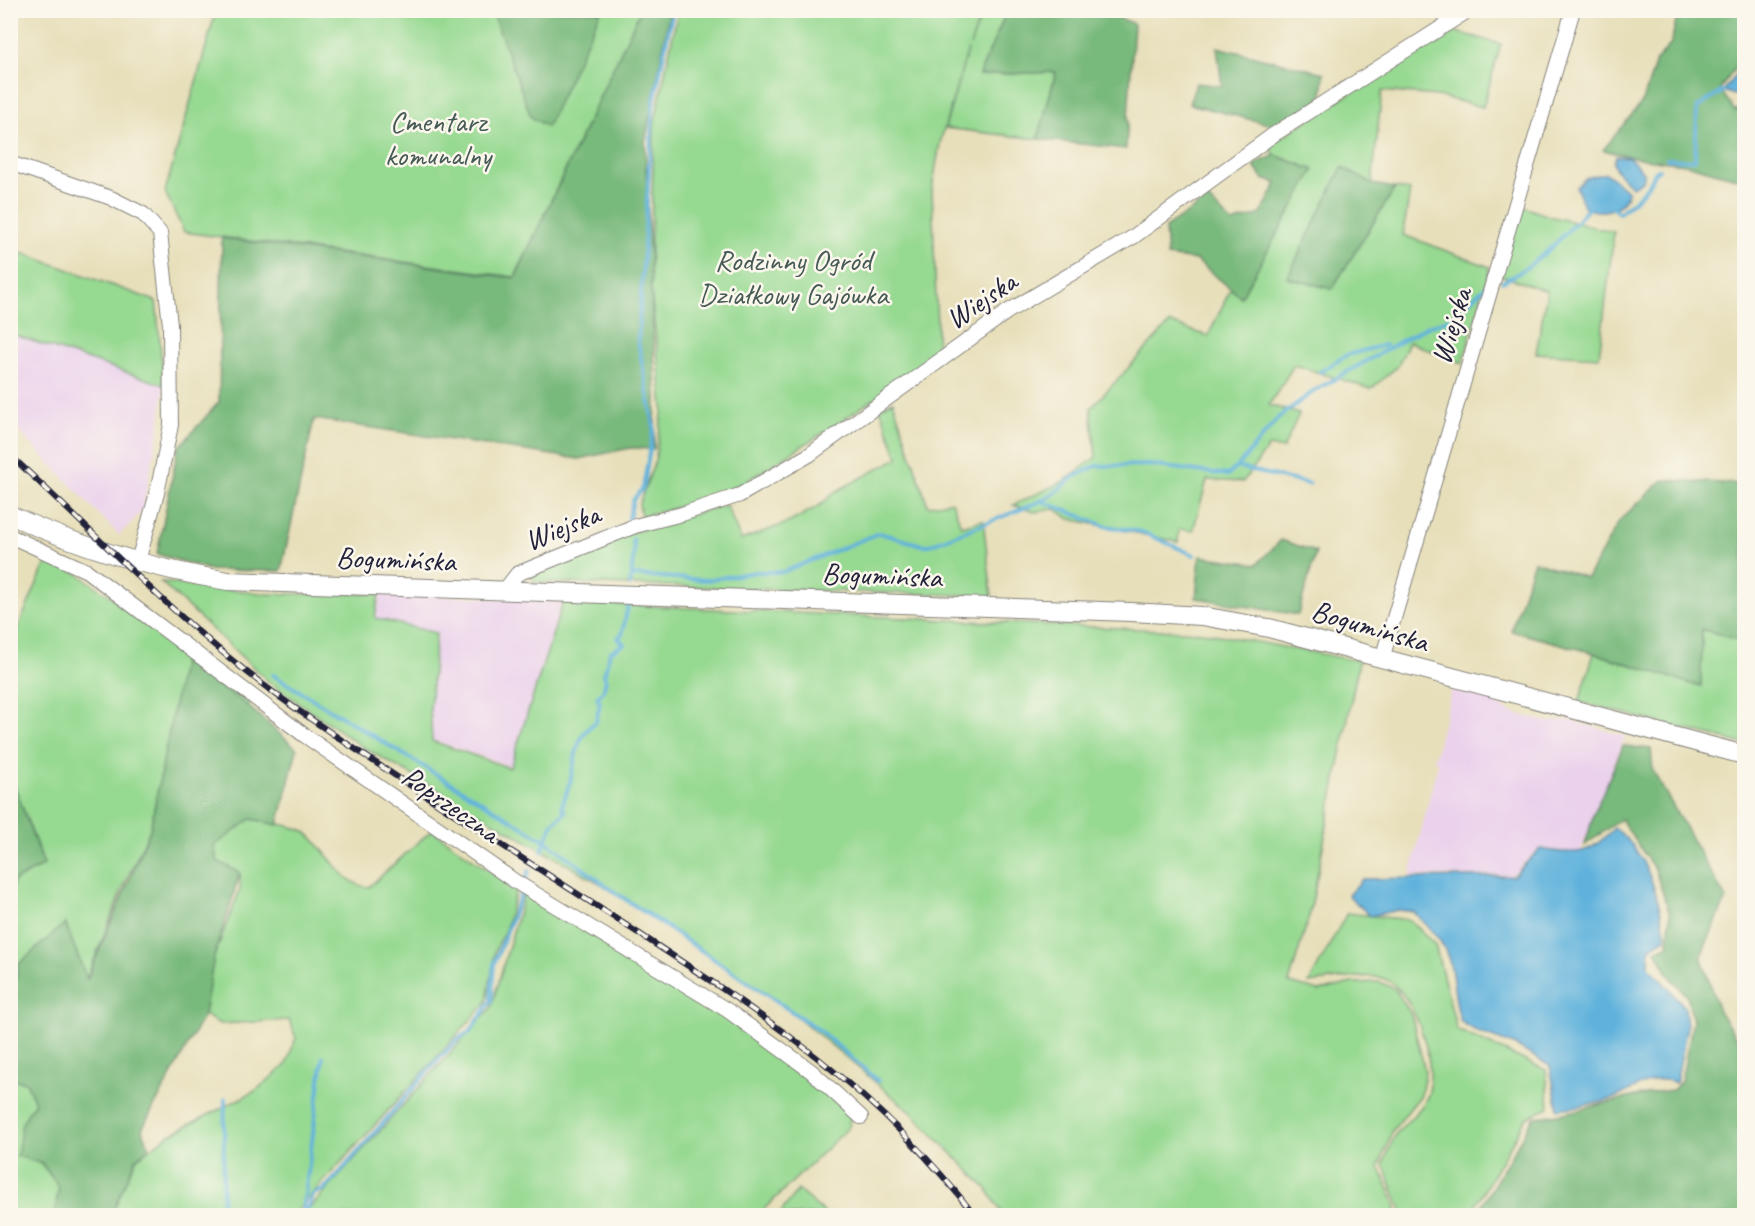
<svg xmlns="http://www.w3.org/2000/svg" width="1755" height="1226" font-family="Caveat,sans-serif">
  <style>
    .built { fill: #ebd1ec }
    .green { fill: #96d991; stroke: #5c7e66; stroke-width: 1.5 }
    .forest { fill: #78b97b; stroke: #4d6e5b; stroke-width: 1.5 }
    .water { fill: #61b2dc; stroke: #426a8c; stroke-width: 1.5 }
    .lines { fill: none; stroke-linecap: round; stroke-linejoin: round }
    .stream { stroke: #61b2dc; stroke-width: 4 }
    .minor-casing { stroke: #84807a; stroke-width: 16 }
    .major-casing { stroke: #84807a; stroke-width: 20 }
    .minor { stroke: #fff; stroke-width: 14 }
    .major { stroke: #fff; stroke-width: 18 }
    .rail-casing { stroke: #22223b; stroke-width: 6 }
    .rail { stroke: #fbf7ec; stroke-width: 4; stroke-dasharray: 11; stroke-linecap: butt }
    .labels { text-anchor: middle; stroke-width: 5; stroke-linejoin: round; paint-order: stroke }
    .park-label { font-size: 30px; fill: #455955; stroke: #fbf7ec }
    .street-label { font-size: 30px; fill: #22223b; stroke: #fbf7ec }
  </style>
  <rect width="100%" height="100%" fill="#fbf7ec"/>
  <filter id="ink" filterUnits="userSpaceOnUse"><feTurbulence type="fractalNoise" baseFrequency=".0167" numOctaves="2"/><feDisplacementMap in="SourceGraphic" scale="12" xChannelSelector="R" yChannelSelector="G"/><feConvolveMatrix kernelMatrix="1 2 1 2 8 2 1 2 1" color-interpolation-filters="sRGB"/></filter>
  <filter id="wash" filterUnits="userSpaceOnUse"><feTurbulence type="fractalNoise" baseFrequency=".008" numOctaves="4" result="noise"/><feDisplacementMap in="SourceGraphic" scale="24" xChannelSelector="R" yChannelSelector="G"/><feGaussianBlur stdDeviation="1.35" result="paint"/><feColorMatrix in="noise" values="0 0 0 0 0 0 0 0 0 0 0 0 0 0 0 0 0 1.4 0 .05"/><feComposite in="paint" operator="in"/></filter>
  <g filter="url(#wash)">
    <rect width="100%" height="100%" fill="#e7dfba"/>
    <path class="built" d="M11,334l153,51 -6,49 -16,77 -23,24 -108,-112z
      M381,593l181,8 -52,165 -77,-26 -2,-32 6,-76 -61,-14z
      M1452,689l35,10 23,13 37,10 21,-2 57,16 -44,114 -7,2 -35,-4 -27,27 -102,1 28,-113 -4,-3z"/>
    <path class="green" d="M216,11h424l-125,266 -331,-45 -19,-40z
      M678,11h304l-12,35 13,-35h24l-28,64 77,-3 -18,67 -93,-11 23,-79 -28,94 -8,46 6,166 -107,73 -91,57 -48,19 -51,12 -2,-12 16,-43 8,-53 -13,-127 4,-156z
      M1449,30l52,14 -18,63 -46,-11 -55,-5 -10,93 -29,-16 -56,110 45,11 63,-101 15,2 -7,45 87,32 -27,96 -54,-21 -11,24 -27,23 -77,-24 -25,40 30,9 -16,35 -14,-3 -26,36 -36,-2 -14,51 -14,-2 -1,13 -108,-23 -15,-10 -20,3 -22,-7 51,-24 32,-24 -5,-49 79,-85 38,13 27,-56 79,-110 -39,-15 -6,-10z
      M1521,206l28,10 65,16 -15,125 -63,-4 11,-62 -47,-16z
      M11,249l145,52 8,84 -153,-51z
      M893,401l35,105 24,-5 9,25 22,-6 9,76 -459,-14v-7c60,-35 127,-52 193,-70l15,35 49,-18 32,-18 11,-11 65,-35 -18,-50z
      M54,558l105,71 90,71 -1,6 -65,-46 -33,170 -26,55 -38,95 -20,-56 -47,40 -8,34v-106l3,-11 30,-16 -33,-88v-133l33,-77z
      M161,582l108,12h110l-4,24 61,15 -6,75 2,33 78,27 53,-166 640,30 156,29 -49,252 -21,70 30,8 33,-8 28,-1 15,7 16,25 14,57 -4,24 -28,35 -14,36 16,37 2,12h-394l-16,-26 -76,-77 -128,-107 -182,-121 -238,-137 -94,-65z
      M1702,629l42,13v102l-165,-42 15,-49 107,34z
      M251,819c16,3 36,5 51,11 19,9 39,57 67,57l63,-57 84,60 -10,38 -11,23 -8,51 -194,213 -182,1 25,-57 33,-24 86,-44 31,-26 10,-27 -7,-18 -69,4 -16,-9 -5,-19 41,-107v-16l-23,-12 -3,-15z
      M524,894l179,107 92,62 56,50 -2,14 -91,88 -455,1 188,-208z
      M1347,913l63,7 25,25 22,85 89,40 3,37 -23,11 -56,97h-67l-20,-51c4,-9 8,-21 13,-30 10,-13 26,-23 32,-39 10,-30 -15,-113 -50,-118 -18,-3 -49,4 -69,6z
      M10,1079l16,3 9,20 -13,21 20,41 17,23 -5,28h-43z
      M798,1190l29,25h-48z"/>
    <path class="forest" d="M492,11h109l-54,116 -16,-10z
      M640,11h30l-25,131 11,257 -2,50 -24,-1 -51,11 -265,-40 -33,152 -70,-1 -54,-16 21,-106 41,-46 3,-164 293,40z
      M1007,11h97l30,13 -8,125 -88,-10 18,-67 -77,3z
      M1671,11h73v51l-6,2 -18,25 14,21h10v70l-59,-16 -48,-6 -34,-8 40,-49 13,-40 15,-17 5,-23z
      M1217,47l107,26 -2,25 -42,29 -91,-23 7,-21 26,3z
      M1275,155l39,15 -73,127 -45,-37 -29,-4 -2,-28 43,-29 24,24 29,-9 16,-31 -14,-4 -10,-14z
      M1342,167l30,17 23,4 -63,101 -45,-11z
      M1663,480l81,4v158l-42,-13 -1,58 -107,-34 -83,-22 23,-70 53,17 33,-58z
      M1281,540l35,12 -18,63 -102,-17 4,-42 57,8z
      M183,659l65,47 49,43 -19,76 -27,-6 -37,27 3,15 23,12 -26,84 -10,58 -62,114 7,18 -13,12 -25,56h-57l5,-28 -17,-23 -25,-8 5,-33 13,-21 -9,-20 -15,-3v-81l8,-34 46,-41 22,56 63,-149z
      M1623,746l28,3 2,22 73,128 -25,57 18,55 25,39v165h-268l58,-98c47,-3 91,-23 139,-27l8,-9 12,-60 -6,-25 -18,-21 -13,-25 12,-4 2,-32 -15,-44 -34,-51 -36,26 9,-32z
      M11,777l33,88 -30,16 -3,11z"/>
    <path class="water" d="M1744,65v33l-21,-7 19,-25z
      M1616,156l13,1 15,16 -2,8 -10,6 -15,-16 -4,-8z
      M1606,173l22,18c-4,19 -26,24 -43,17l-9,-21 10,-9z
      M1614,828c34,23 45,72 52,110l-17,10v19l36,40 2,20 -11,56c-25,-12 -48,13 -71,18 -16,4 -32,6 -47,8l-8,-43 -36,-21 -36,-13 -17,-10c-9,-24 -5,-55 -19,-78 -7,-11 -19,-22 -28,-32l-16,-2 -28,6 -22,-21 15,-16 150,-3 27,-27c37,5 48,8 74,-21z"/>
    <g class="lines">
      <path class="stream" d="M1667,159l28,1 2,-52 26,-17
        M1614,209l5,4c9,-7 19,-15 26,-24 6,-7 6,-14 14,-20
        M1502,282c33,-15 62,-46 86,-73
        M1320,372l27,-17 38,-10
        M1238,466l41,-49 35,-26 112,-64 26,-9 33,-31
        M1042,501l63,25 37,6 52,23
        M628,523l5,-23 10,-12 11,-61 -16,-86 15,-235 20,-96
        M631,575l76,5 49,-8h27l96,-39 43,12h8l102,-40 19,-9 22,-19 23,-11 54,-1 78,10 9,-8 72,17
        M630,585l4,-33 -1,-13
        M273,675l273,166 70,52 203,137 59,51
        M542,851l11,-28 12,-11 -3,-6c3,-10 7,-19 9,-28 5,-22 5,-43 25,-56l4,-20 -3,-4 6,-7 3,-12 -2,-4 6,-23 14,-8 -6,-6 4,-4 6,-28
        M525,881l4,-10
        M303,1210l20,-153
        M222,1216l3,-117
        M299,1216l10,-9 4,-13 10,-4 13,-13 99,-114 23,-24 12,-7 21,-31 3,-37 27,-70"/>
    </g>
  </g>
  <g filter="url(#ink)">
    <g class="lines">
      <defs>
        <path id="minor" d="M10,163l101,35 32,16 17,19 10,92 1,100 -14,68 -19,68
          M10,536l77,35 217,164 212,147 211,128 84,61 50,46
          M504,591l13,-17 12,-5 106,-43 47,-12 58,-19 69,-40 198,-143 126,-75 140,-102 196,-125
          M1382,659l191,-649"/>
        <path id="major" d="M10,515c70,32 143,54 218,66l903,31 71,4 67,12 475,127"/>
      </defs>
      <use href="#minor" class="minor-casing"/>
      <use href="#major" class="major-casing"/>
      <use href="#minor" class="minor"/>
      <use href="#major" class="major"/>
      <defs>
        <path id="rail" d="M10,455c98,90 187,187 298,262 107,74 218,143 327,214 130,85 244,159 340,285"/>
      </defs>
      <use href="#rail" class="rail-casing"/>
      <use href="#rail" class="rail"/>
    </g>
  </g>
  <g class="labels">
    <g class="park-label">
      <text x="438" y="131">Cmentarz<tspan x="438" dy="34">komunalny</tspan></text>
      <text x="793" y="270">Rodzinny Ogród<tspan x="793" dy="34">Działkowy Gajówka</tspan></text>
    </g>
    <g class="street-label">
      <text transform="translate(981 300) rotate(-34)" y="10">Wiejska</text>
      <text transform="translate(1451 326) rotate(-73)" y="10">Wiejska</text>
      <text transform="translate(562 527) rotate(-22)" y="10">Wiejska</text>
      <text transform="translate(396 559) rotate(2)" y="10">Bogumińska</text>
      <text transform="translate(882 575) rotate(2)" y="10">Bogumińska</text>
      <text transform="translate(1370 626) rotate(16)" y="10">Bogumińska</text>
      <text transform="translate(451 804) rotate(35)" y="10">Poprzeczna</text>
    </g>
  </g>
  <rect width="1755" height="1226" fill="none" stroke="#fbf7ec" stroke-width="36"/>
</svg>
